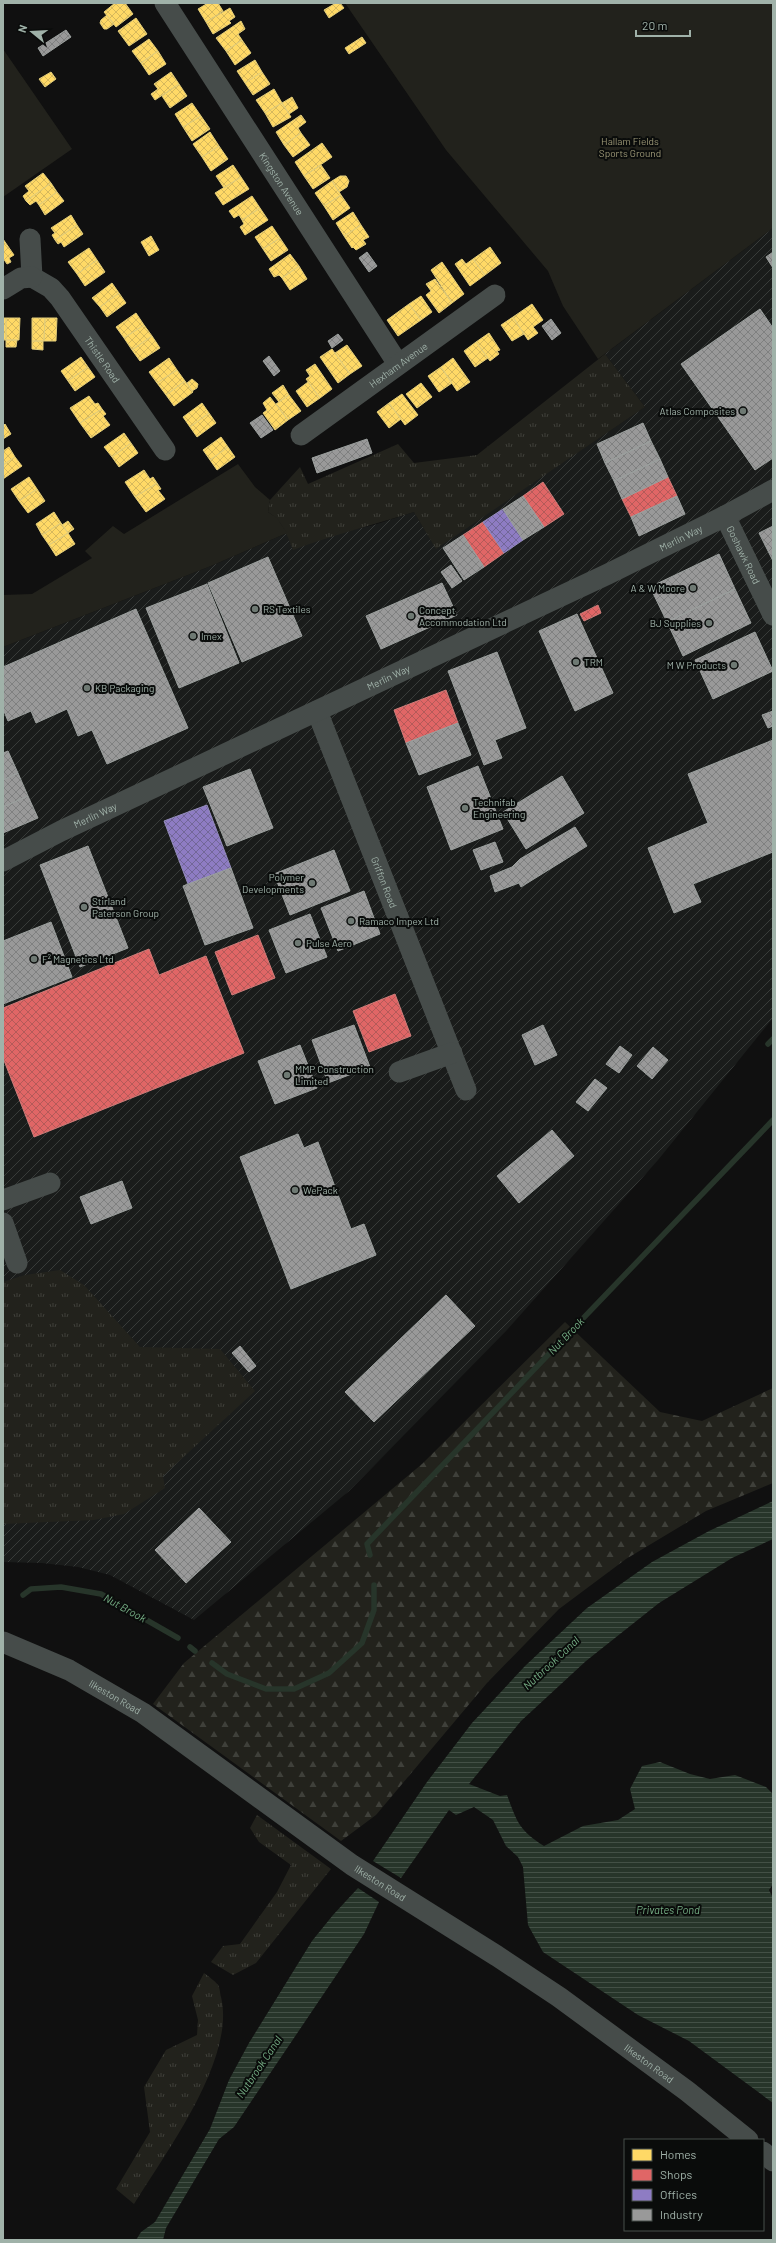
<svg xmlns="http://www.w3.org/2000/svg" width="776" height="2243" font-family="Barlow,sans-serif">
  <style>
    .industrial { fill: url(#industrial-furrows) }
    .grass { fill: url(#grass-tufts) }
    .forest { fill: url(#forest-firs) }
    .green { fill: #22221c }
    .water { fill: url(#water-rules) }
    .homes { fill: url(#homes-cross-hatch); stroke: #e2cd7a }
    .shops { fill: url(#shops-cross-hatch); stroke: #cd7d7a }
    .offices { fill: url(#offices-cross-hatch); stroke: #938cbb }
    .industry { fill: url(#industry-cross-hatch); stroke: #9ba09e }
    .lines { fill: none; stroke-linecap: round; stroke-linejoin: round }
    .stream { stroke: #27352a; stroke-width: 5.5 }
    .minor { stroke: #464c4a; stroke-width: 21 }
    .poi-dot { fill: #6e7973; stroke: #0a0c0b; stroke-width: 1.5 }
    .labels { text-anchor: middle; stroke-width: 4; stroke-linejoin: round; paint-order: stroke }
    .park-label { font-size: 10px; fill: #9d9877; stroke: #0a0c0b }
    .street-label { font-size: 10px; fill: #a0b2a9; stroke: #0a0c0b }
    .poi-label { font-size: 10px; fill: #a0b2a9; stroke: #0a0c0b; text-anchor: start }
    .water-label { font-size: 11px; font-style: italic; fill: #76ae85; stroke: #0a0c0b }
  </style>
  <defs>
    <pattern id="industrial-furrows" width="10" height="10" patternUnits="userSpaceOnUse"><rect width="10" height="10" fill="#1a1c1b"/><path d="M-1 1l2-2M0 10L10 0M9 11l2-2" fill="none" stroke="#383b39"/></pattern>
    <pattern id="grass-tufts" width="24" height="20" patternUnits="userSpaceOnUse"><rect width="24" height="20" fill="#22221c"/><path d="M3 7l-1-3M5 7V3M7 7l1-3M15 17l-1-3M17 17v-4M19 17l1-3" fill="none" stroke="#3f403a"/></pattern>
    <pattern id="forest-firs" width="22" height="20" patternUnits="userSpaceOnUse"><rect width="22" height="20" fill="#22221c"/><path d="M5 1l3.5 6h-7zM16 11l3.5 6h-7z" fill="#3f403a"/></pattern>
    <pattern id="water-rules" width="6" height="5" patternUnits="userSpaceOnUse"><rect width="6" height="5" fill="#27352a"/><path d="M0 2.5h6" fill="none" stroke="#435046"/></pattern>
    <pattern id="homes-cross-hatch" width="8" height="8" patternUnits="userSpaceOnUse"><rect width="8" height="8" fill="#ffd966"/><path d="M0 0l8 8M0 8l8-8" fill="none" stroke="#d6b85c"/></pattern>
    <pattern id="shops-cross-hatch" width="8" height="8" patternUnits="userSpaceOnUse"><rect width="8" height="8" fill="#e06666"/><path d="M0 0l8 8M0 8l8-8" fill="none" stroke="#b45a59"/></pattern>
    <pattern id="offices-cross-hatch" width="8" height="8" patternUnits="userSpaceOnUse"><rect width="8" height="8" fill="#8e7cc3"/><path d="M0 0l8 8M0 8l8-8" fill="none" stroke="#726798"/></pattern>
    <pattern id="industry-cross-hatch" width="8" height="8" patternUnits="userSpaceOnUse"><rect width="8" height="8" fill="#999"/><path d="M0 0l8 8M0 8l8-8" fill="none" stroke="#7f8080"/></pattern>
  </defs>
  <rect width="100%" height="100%" fill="#101010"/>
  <path class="industrial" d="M773,228v790l-115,142 -151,170 -158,161 -155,129 -84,-45 -32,-8 -36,-4 -39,-1v-915l208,-81 76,-33 6,16 45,-16 36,-8 40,-13 22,36 209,-141 -40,-53z"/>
  <path class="grass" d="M605,354l40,53 -209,142 -22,-37c-41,13 -81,23 -121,38 -6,-16 -11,-29 -25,-38l2,-12 30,-33 8,17 90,-40 16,19 63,-8z
    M60,1270l24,15 56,62 80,2 35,42 -92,85 2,12 -41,26 -30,6 -91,4v-242l22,-7z
    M257,1815l74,54 -75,94 -23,12 -22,-13 12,-16 17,-2 37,-52 14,-27 -32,-23 -9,-14z
    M204,1973c4,3 11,8 14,12 2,3 2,9 3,12 15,62 -55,155 -87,207l-18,-15 34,-57 -6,-45 22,-37 31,-15 1,-15 -6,-24z"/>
  <path class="forest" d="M565,1322l95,90 42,9 71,-33v95l-67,28 -80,48 -67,50 -72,74 -111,132 -35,26 -188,-137 31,-41 238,-199z"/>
  <path class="green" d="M345,3h428v225l-175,131 -35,-53 -15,-35 -102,-121z
    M3,49l69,100 -69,48z
    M238,464l17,23 15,13 -2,12 9,6 10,15 -76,33 -208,81v-52l29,-1 60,-36 -7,-7 28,-25 11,8z"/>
  <path class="water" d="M773,1501v38l-41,19 -73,45 -73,58 -65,60 -52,63 31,12 7,-1c10,27 12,35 37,51l39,-20 35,-6 17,-11 -5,-20 12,-23 18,-4 30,12 20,5 25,-4 31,12 7,7v90l-4,6 4,8v205l-84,-62 -51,-26 -95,-63 -15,-27 -5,-58 -5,-10 -12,-11 -13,-26 -19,-13 -18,8 -7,-5 -48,68 -28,-17 54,-79 45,-59 53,-57 62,-58 65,-46 57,-31z
    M358,1888l21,14 -15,32 -130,193 -15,12 -53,89 -3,12h-27l5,-8 14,-10 55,-93 19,-49 20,-37 63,-102 21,-26z"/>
  <path class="homes" d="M115,3h10l8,11 -17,13 -12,-15z
    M208,3h10l5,8 -17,11 -8,-13z
    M336,3h4l4,5 -15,10 -5,-8z
    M230,8l5,9 -6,4 2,2 -18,11 -7,-12z
    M107,15l7,9 -7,5h-3l-4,-6 1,-3z
    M136,18l11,16 -18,12 -11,-15z
    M241,21l4,8 -7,5 4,6 -16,11 -10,-13z
    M362,37l4,6 -17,11 -4,-6z
    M149,39l9,12 -17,12 -9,-12z
    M242,40l9,13 -16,12 -9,-14z
    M158,51l8,13 -17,11 -8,-12z
    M255,60l7,12 -17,11 -8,-12z
    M51,72l5,7 -11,8 -6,-8z
    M171,72l8,12 -24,16 -4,-6 7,-5 -4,-5z
    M262,72l8,12 -17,11 -8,-12z
    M179,84l8,12 -17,12 -8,-12z
    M274,89l8,14 -17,10 -9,-13z
    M292,97l6,11 -9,6 -7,-11z
    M192,103l9,13 -18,11 -8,-13z
    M282,103l9,14 -18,10 -8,-14z
    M301,115l5,7 -8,6 3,5 -17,12 -8,-13z
    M201,116l9,13 -18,12 -9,-14z
    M210,132l9,14 -17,11 -9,-13z
    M301,133l9,12 -17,12 -9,-12z
    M322,143l10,14 -28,19 -9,-14z
    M219,146l9,13 -17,12 -9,-14z
    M233,165l8,12 -17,11 -8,-12z
    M321,165l9,13 -17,11 -9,-13z
    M43,173l8,10 -25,18 -3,-5 6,-5 -4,-5z
    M340,176h6l3,5 -2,6 -8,5 -7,-11z
    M241,177l8,12 -26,16 -8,-12z
    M332,181l9,14 -17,11 -9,-13z
    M51,183l6,9 -18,13 -3,-4 -6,4 -4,-4z
    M57,192l7,9 -19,14 -6,-10z
    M341,195l9,13 -17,12 -9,-14z
    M252,196l8,12 -18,12 -3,-5 -5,3 -5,-7z
    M260,208l8,12 -23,15 -5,-8 4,-3 -2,-4z
    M353,212l8,13 -17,11 -8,-13z
    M71,215l6,10 -22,15 -3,-5 3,-2 -4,-5z
    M77,225l6,9 -19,13 -3,-5 -3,2 -3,-4z
    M361,225l8,12 -6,3 3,4 -10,6 -3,-3 -1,1 -8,-12z
    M272,226l8,12 -17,11 -8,-12z
    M151,236l8,14 -10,6 -8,-14z
    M280,238l8,12 -17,11 -8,-12z
    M3,239l11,16 -5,3 2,4 -4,2 -4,-6z
    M490,247l11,16 -16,12 -12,-16z
    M89,248l8,12 -20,14 -9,-12z
    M290,254l9,12 -17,12 -3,-3 -5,2 -5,-8z
    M462,259l4,5 7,-5 12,16 -15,11 -15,-22z
    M97,260l8,12 -20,14 -8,-12z
    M442,262l22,32 -12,9 -21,-33z
    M299,266l8,13 -17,11 -8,-12z
    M435,279l17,24 -13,10 -13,-18 5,-4 -5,-7z
    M112,283l7,10 -19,14 -8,-9z
    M119,293l7,10 -19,14 -7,-10z
    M421,296l11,16 -11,8 -12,-16z
    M409,304l12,16 -23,16 -11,-16z
    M532,304l11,16 -10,7 5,6 -10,7 -15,-23z
    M136,313l8,12 -20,13 -8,-11z
    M513,317l11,17 -12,7 -11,-16z
    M3,318h3v22h-3z
    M6,318h14l-1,22h-13z
    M32,318h13l-1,23h-12z
    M45,318h12l-1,23h-12z
    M144,325l8,11 -20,14 -8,-12z
    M489,333l11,17 -3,1 2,3 -9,7 -14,-19z
    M152,336l8,12 -20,13 -8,-11z
    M6,340h11l-1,7h-10z
    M32,341h11v9l-11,-1z
    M476,342l12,16 -13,9 -11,-16z
    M347,345l15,21 -12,8 -15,-21z
    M332,349l18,25 -12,9 -18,-26z
    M81,357l7,10 -20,14 -7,-10z
    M169,358l8,12 -20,13 -8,-11z
    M453,358l17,24 -13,9 -16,-24z
    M315,364l17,25 -12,9 -14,-19 4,-3 -4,-6z
    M88,367l7,10 -20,14 -7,-10z
    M441,367l11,16 -13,9 -11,-16z
    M177,370l8,11 -19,14 -9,-12z
    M192,379l6,5 -1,4 -5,3 -5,-8z
    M185,381l8,11 -19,14 -8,-11z
    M308,382l12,16 -13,9 -11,-16z
    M421,383l11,14 -15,11 -11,-14z
    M283,385l6,10 -10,7 -7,-9z
    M402,394l16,21 -13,10 -16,-22z
    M289,395l12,16 -13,9 -12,-16z
    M89,396l6,8 3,-1 4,6 -22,14 -10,-15z
    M270,397l18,23 -13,10 -12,-17 4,-3 -4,-7z
    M202,403l7,10 -19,14 -7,-10z
    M389,403l12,16 -12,9 -12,-16z
    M102,409l4,5 -3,2 7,9 -19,13 -11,-15z
    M209,413l7,10 -19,14 -7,-10z
    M5,424l6,10 -8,5v-13z
    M124,433l7,10 -19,14 -8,-10z
    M221,437l7,10 -18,13 -7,-10z
    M131,443l7,10 -19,14 -7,-10z
    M9,447l6,10 -12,8v-14z
    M228,447l7,10 -18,13 -7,-10z
    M15,457l7,9 -19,13v-14z
    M144,470l6,9 3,-2 4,6 -22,14 -10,-15z
    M29,477l8,12 -18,12 -8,-12z
    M157,483l4,6 -3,1 7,9 -19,13 -11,-15z
    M37,489l8,12 -17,12 -9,-12z
    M54,512l7,11 -19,12 -6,-11z
    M68,521l6,8 -6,4 -6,-8z
    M61,523l7,10 -19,12 -7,-10z
    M68,533l7,11 -19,12 -7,-11z"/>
  <path class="shops" d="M668,477l9,19 -46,21 -9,-18z
    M543,482l21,32 -20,13 -21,-31z
    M483,522l21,31 -20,14 -21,-32z
    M598,605l3,8 -17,8 -4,-7z
    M446,690l12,33 -52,20 -12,-33z
    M258,935l17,43 -43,17 -17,-43z
    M149,949l10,26 47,-19 38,97 -210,84 -31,-79v-50z
    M395,994l16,42 -42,16 -16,-41z"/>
  <path class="offices" d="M503,509l20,31 -19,13 -21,-31z
    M207,805l24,63 -43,16 -24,-63z"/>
  <path class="industry" d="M66,30l5,7 -28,19 -5,-8z
    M367,252l10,14 -8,6 -10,-14z
    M773,252v16l-7,-11z
    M760,309l13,19v130l-18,12 -74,-106z
    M551,319l10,14 -9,7 -10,-14z
    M338,334l5,6 -11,8 -4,-7z
    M269,356l11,15 -6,5 -11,-15z
    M262,415l11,15 -12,8 -11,-15z
    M643,423l8,18 -46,22 -8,-19z
    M367,439l5,14 -55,20 -5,-15z
    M651,441l9,18 -46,22 -9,-18z
    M660,459l8,18 -46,22 -8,-18z
    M523,496l21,31 -21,13 -20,-31z
    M677,496l8,18 -46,22 -8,-19z
    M773,526v35l-14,-28z
    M463,535l21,32 -20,13 -21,-32z
    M719,554l16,35 -68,33 -17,-35z
    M268,557l34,79 -60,26 -34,-79z
    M451,565l11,16 -10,7 -11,-16z
    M442,583l15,32 -76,34 -15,-33z
    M207,584l32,79 -60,25 -33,-80z
    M735,589l16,34 -68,33 -16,-34z
    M136,609l52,119 -81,36 -15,-34 -14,6 -11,-27 -31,14 -5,-12 -23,10 -5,-12v-42z
    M577,614l36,79 -38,18 -36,-80z
    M755,632l18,39 -60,28 -18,-39z
    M497,652l29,76 -31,12 7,18 -18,7 -36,-94z
    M773,711v15l-5,2 -6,-13z
    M458,723l13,32 -52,20 -13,-32z
    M773,740v112l-80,32 8,18 -27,11 -26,-65 60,-25 -20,-49z
    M8,751l10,22 -15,7v-27z
    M478,766l25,63 -52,21 -24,-63z
    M250,769l23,59 -46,18 -24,-59z
    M18,773l10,23 -25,11v-27z
    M562,776l22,37 -58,36 -23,-37z
    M28,796l10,22 -35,15v-26z
    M575,827l12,19 -66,41 -2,-4 -24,9 -5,-16 22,-9 8,-8z
    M495,842l8,20 -22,8 -8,-20z
    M88,846l40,102 -48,19 -40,-102z
    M334,850l16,41 -60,24 -16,-41z
    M231,868l22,60 -48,17 -22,-59z
    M364,891l16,43 -42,17 -17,-43z
    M310,914l17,43 -41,16 -17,-43z
    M51,922l21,55 -69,27v-63z
    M354,1025l16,42 -42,16 -16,-43z
    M543,1025l14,30 -22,10 -13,-30z
    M300,1045l17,43 -42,16 -17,-43z
    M620,1046l12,9 -13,18 -13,-9z
    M653,1047l15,13 -16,19 -15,-13z
    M595,1079l12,9 -19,23 -12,-9z
    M552,1130l22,26 -55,47 -22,-27z
    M298,1134l6,14 14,-6 33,87 13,-5 12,31 -85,34 -51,-132z
    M122,1181l10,27 -41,16 -11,-27z
    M446,1295l29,31 -101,96 -29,-30z
    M240,1346l16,20 -7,6 -17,-19z
    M199,1508l32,34 -45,41 -31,-33z"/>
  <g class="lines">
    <path class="stream" d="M768,1044l5,-5
      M370,1555l-3,-11 406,-424
      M23,1595l8,-6 30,-2 40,7 77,44
      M190,1647l5,4
      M212,1663l15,11 39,15h28l35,-16 33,-30 12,-33v-25"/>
    <g class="minor">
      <path id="s1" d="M165,3l233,361"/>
      <path id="s2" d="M30,239l2,38 19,11 9,10 105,152"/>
      <path d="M3,289l18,-11 11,-1"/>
      <path id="s3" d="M301,435l194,-140"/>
      <path id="s4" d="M725,516l48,99"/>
      <path id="s5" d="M317,711l149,379"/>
      <path id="s6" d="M3,861l58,-30 547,-257 117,-58 48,-26"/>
      <path d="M399,1072l53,-19"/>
      <path d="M3,1200l47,-17"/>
      <path d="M3,1223l14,40"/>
      <path id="s7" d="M3,1642l66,28 74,43 209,152 145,91 62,41 128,94 61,49"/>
      <path d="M763,2152l10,9"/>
    </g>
  </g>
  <g class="poi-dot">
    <circle cx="743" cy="411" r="4"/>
    <circle cx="693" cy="588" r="4"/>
    <circle cx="255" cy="609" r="4"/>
    <circle cx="411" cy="616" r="4"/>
    <circle cx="709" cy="623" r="4"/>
    <circle cx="193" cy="636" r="4"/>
    <circle cx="576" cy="662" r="4"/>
    <circle cx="734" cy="665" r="4"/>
    <circle cx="87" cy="688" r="4"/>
    <circle cx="465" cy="808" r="4"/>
    <circle cx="312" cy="883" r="4"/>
    <circle cx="84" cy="907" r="4"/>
    <circle cx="351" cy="921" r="4"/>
    <circle cx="298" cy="943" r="4"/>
    <circle cx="34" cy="959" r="4"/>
    <circle cx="287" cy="1075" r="4"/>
    <circle cx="295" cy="1190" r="4"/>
  </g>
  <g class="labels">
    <g class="park-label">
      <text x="630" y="145">Hallam Fields<tspan x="630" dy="12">Sports Ground</tspan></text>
    </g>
    <g class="street-label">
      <text dy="4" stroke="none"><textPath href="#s1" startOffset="215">Kingston Avenue</textPath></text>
      <text dy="4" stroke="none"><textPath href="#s2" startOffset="148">Thistle Road</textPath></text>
      <text dy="4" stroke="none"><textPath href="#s3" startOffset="120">Hexham Avenue</textPath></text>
      <text dy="4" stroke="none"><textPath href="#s6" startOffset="751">Merlin Way</textPath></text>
      <text dy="4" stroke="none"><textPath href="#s4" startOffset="43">Goshawk Road</textPath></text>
      <text dy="4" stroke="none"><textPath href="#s6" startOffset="427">Merlin Way</textPath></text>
      <text dy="4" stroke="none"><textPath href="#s6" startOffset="103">Merlin Way</textPath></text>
      <text dy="4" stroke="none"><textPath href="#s5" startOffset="184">Griffon Road</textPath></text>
      <text dy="4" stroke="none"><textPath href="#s7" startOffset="125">Ilkeston Road</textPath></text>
      <text dy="4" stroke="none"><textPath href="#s7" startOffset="449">Ilkeston Road</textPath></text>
      <text dy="4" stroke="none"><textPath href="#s7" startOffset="773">Ilkeston Road</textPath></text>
    </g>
    <g class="poi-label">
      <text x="735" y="415" text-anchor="end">Atlas Composites</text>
      <text x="685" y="592" text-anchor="end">A &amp; W Moore</text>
      <text x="263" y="613">RS Textiles</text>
      <text x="419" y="614">Concept<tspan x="419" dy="12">Accommodation Ltd</tspan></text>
      <text x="701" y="627" text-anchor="end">BJ Supplies</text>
      <text x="201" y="640">Imex</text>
      <text x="584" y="666">TRM</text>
      <text x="726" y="669" text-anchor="end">M W Products</text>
      <text x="95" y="692">KB Packaging</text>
      <text x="473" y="806">Technifab<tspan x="473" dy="12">Engineering</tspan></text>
      <text x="304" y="881" text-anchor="end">Polymer<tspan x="304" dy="12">Developments</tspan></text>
      <text x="92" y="905">Stirland<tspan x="92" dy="12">Paterson Group</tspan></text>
      <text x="359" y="925">Ramaco Impex Ltd</text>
      <text x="306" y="947">Pulse Aero</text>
      <text x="42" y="963">F² Magnetics Ltd</text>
      <text x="295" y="1073">MMP Construction<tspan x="295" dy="12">Limited</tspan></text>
      <text x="303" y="1194">WePack</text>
    </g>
    <g class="water-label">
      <text transform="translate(566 1336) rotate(-46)" y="4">Nut Brook</text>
      <text transform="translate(125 1608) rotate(29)" y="4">Nut Brook</text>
      <text transform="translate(551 1663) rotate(-43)" y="4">Nutbrook Canal</text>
      <text x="668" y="1914">Privates Pond</text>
      <text transform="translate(259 2067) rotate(-56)" y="4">Nutbrook Canal</text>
    </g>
  </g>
  <rect width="776" height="2243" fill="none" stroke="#a0b2a9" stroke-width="8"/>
  <rect x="624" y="2139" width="140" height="92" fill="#0a0c0b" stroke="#464e4a"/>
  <rect x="632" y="2149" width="20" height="12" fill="#ffd966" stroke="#464e4a"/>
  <text x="660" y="2159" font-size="12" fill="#a0b2a9">Homes</text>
  <rect x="632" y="2169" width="20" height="12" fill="#e06666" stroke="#464e4a"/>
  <text x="660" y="2179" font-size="12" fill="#a0b2a9">Shops</text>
  <rect x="632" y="2189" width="20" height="12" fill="#8e7cc3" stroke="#464e4a"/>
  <text x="660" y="2199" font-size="12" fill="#a0b2a9">Offices</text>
  <rect x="632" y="2209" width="20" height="12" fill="#999999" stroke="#464e4a"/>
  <text x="660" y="2219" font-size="12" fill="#a0b2a9">Industry</text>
  <g transform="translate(32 32) rotate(288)" stroke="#0a0c0b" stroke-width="3" paint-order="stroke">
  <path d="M0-3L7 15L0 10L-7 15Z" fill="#a0b2a9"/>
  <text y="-6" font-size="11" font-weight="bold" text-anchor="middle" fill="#a0b2a9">N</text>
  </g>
  <path d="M636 30v6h54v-6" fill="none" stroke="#a0b2a9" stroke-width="2"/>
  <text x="642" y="30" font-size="12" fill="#a0b2a9" stroke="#0a0c0b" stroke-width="3" paint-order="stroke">20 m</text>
</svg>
